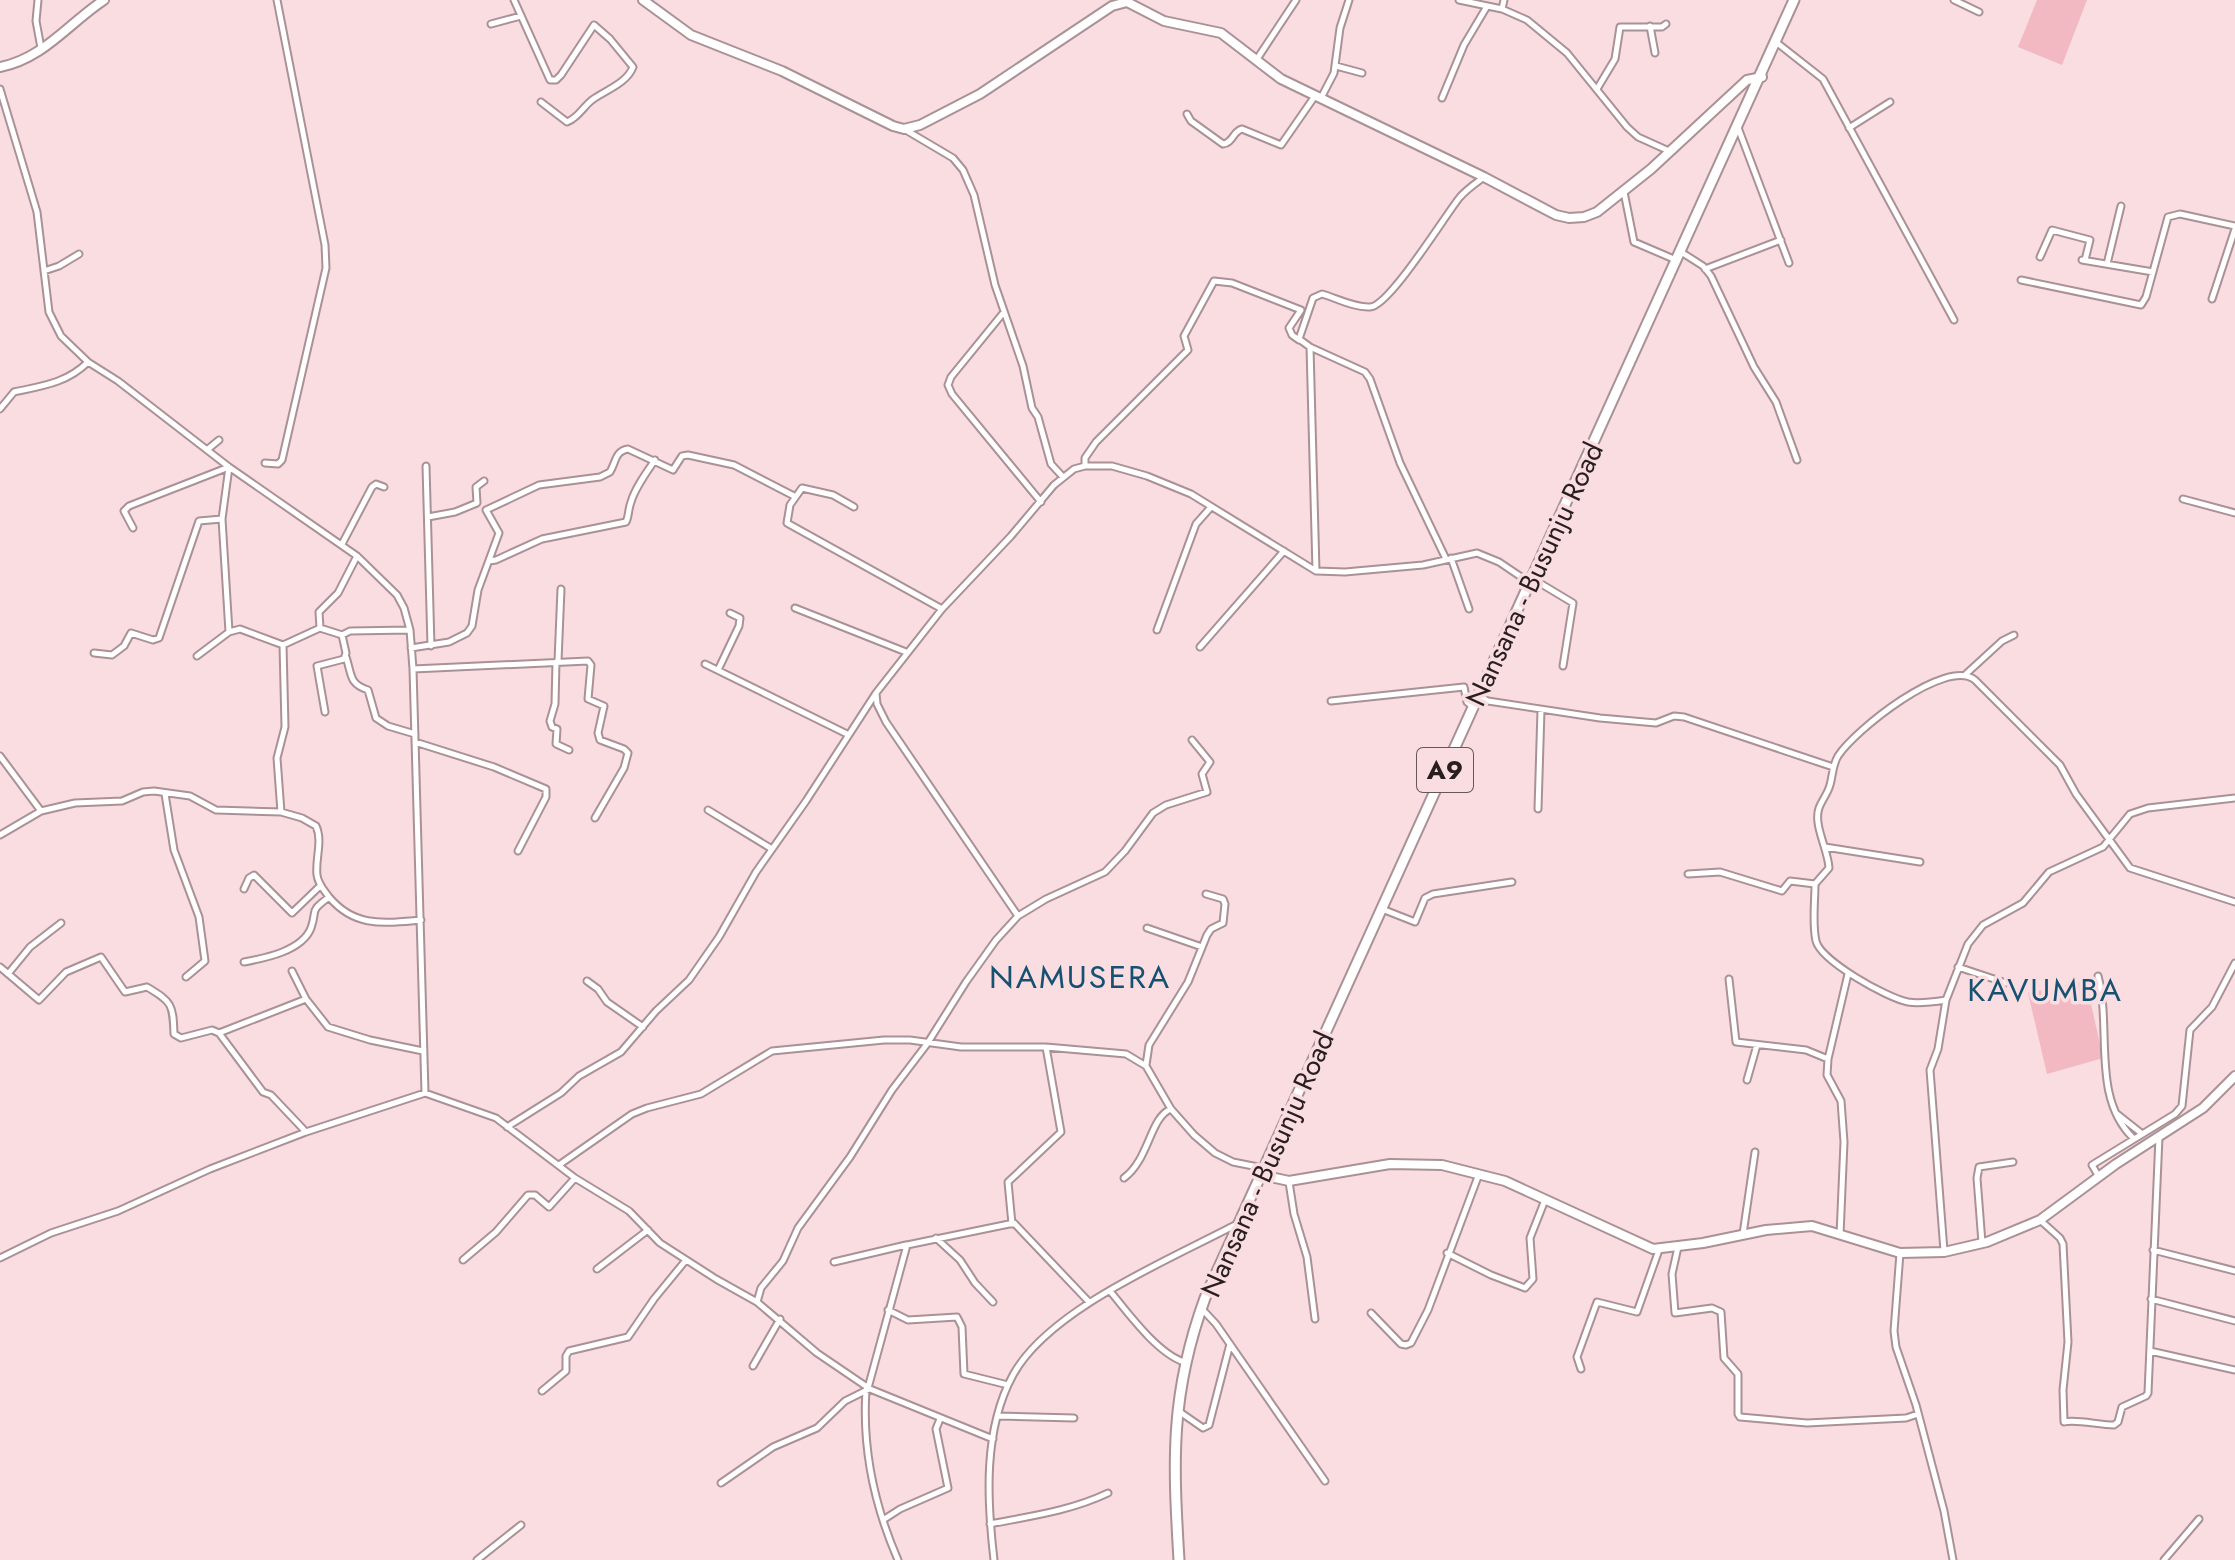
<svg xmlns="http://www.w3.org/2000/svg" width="2235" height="1560" font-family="Jost,sans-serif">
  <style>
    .green { fill: #f2b9c2 }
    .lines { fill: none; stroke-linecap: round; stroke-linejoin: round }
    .street-casing { stroke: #aa9195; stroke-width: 9 }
    .secondary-casing { stroke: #aa9195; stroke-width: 12 }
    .primary-casing { stroke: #aa9195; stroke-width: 13 }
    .street { stroke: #fff; stroke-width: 5 }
    .secondary { stroke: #fff; stroke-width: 8 }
    .primary { stroke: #fff; stroke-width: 9 }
    .labels { text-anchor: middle; stroke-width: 7; stroke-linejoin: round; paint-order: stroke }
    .shield { fill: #f9dde1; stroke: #675759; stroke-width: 2 }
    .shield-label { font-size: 26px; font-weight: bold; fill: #281e1f }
    .street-label { font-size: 28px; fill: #281e1f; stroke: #f9dde1 }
    .quarter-label { font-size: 32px; letter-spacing: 2px; fill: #165172; stroke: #f9dde1 }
  </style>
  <rect width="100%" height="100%" fill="#f9dde1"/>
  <path class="green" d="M2037,0h50l-25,65 -44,-18z
    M2086,981l17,77 -56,16 -19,-81z"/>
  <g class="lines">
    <defs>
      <path id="street" d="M38,0l-2,21 5,27
        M514,0l36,80h6l5,-5 33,-50 16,14 23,28c-6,16 -27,23 -41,33 -9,7 -14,18 -25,22l-26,-20
        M1459,0l43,9
        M1504,0l-2,9 25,11 40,33 60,74 11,10 31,14
        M1954,0l25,12
        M491,24l30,-8
        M1650,26l5,27
        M1776,42l47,37 131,241
        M1257,59l39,-59
        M1336,66l26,7
        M0,89l37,123 12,100 12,24 27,26 30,19 111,86 128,89 40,39 7,13 6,22 3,39 12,424
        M1597,89l18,-30 5,-32h42l4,-3
        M1321,98l13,-25 6,-45 9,-28
        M1442,98l22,-53 22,-37
        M1187,114l4,7 32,23c10,-1 10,-13 19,-15l39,16 34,-49
        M1737,125l52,138
        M1849,128l41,-26
        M904,129l49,29 10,12 11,25 21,90 28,81 9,42 6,9 13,47 12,13
        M1624,192l10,50 42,18
        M1681,252l22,14 8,10 43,91 22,35 21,58
        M2040,257l12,-27 38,10 -5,20
        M2082,260l71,12
        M2107,264l14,-58
        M1705,269l76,-29
        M44,271l15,-5 20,-12
        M2021,280l120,25 5,-8 22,-80 12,-3 55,12
        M2212,299l23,-70
        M1004,312l-53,65 -3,8 4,9 89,108
        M1310,347l55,25 5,7 30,84 46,96
        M0,409l14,-17c28,-6 53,-9 74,-30
        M208,449l11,-9
        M265,463l13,1 4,-4 44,-192 -1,-23 -48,-245
        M426,466l5,180
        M1085,466v-8l11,-16 92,-92 -4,-14 30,-55 18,2 69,27 -12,18 3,7 7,5
        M2183,499l52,14
        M854,507l-21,-12 -31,-7 -12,17 -3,18 155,86
        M428,517l27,-5 22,-9 -1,-16 8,-6
        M133,528l-9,-17 5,-5 100,-39 -7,52 7,113
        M342,544l30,-57 4,-3 8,3
        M1451,558l18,51
        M489,561l7,-1 46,-21 84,-17c3,-6 2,-12 5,-20 4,-14 15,-29 24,-42
        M1316,571l-6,-224 -11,-8 14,-41 9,-4c14,4 33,14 48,13 19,0 76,-93 90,-110 7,-8 16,-14 24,-20
        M1533,579l40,24 -10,63
        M795,608l111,44
        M320,628l22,7 4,18 -2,6 -27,7 8,46
        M1157,630l39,-106 15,-17
        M342,635l8,-4 60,-1
        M1200,647l84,-96
        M411,648l38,-6 18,-9 5,-7 6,-36 21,-57 -13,-23 53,-25 61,-8 10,-5c6,-10 5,-21 18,-23l45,21 9,-14 6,-1 46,10 60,31
        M94,653l18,2 12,-9 7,-13 22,7 6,-2 40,-117 23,-2
        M197,656l32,-24 11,-3 43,16
        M346,657c6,18 3,27 22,33l8,28 12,8 27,8
        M558,661l3,-72
        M556,662l-1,42 -5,17 2,6 5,2 -1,15 13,6
        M705,664l142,70
        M413,669l175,-8 3,4 -3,34 16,7 -6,27 2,7 24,9 4,4 -4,15 -29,50
        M718,670l21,-44 1,-8 -10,-5
        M1966,674l36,-33 12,-6
        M1478,696l10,5 112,17 56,5 18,-7 10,1 149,50
        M1331,701l133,-14 3,15 5,4
        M415,742l79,25 52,22v8l-28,54
        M0,756l41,55 -41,24
        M165,794l9,56 25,67 6,44 -19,16
        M2235,798l-87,10 -18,6 -27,33 -54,25 -26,31 -40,22 -15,19 -22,56c-13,2 -26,4 -38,2 -21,-4 -87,-41 -92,-61 -4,-17 -1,-39 -1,-57l14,-16c-1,-19 -16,-43 -10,-60 3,-8 9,-15 11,-23 3,-10 2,-19 8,-29 17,-26 108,-99 137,-76l85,85 16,29 54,74 105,34
        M1538,809l3,-99
        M708,810l64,39
        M41,811l34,-8 47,-2 21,-9 11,-1 36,5 26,14 65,2 21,6 14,8c7,15 -1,33 1,49 1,9 7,15 12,22 26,31 55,26 92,23
        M281,812l-4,-54 8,-31 -2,-82 37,-17 -1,-16 19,-19 19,-37
        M1825,847l95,15
        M1688,874l32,-2 62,19 8,-10 25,3
        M244,889l5,-11 5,-3 38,38 28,-27
        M1382,909l33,13 10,-24 8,-4 79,-12
        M1018,916l28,-17 59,-27 20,-21 28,-38 13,-8 41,-13 -5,-18 8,-12 -18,-22
        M1147,928l55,19
        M244,962c21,-4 58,-11 67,-34 7,-20 -3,-15 18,-31
        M0,967l39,33 27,-28 35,-15 24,35 22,-5c25,15 26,17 27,47l7,4 31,-8 7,3 44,59 8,3 35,37
        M1958,967l48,16
        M292,971l14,28
        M8,974l22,-27 31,-24
        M2098,976c14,52 -7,121 35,162
        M1729,979l7,63 70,8 22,9
        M587,981l11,8 9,13 36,25
        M219,1033l87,-34 22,28 42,13 53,11
        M1146,1065l3,-20 39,-63 19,-47 4,-6 12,-6 2,-19 -2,-5 -17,-5
        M1747,1080l10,-35
        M2117,1114l24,19
        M507,1127l54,-34 18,-17 42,-24 35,-41 33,-31 30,-43 37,-65 50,-71 70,-108 66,-84 69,-73 43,-51 20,-16 11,-3h27l35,10 44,18 125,77 29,1 78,-7 54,-12 22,9 31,21
        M559,1165l73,-51 15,-6 54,-14 71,-43 112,-11h26l51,7h85l80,7 20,12 25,43 23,26 21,18 18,9 30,6
        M2099,1177l-7,-12 83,-51 7,-8 8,-76 22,-23 23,-44
        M1124,1178c25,-18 26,-61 47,-69
        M1289,1182l5,32 13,43 8,62
        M2040,1220l20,18 3,6 5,98 -5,48 1,32c12,-3 35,3 50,3l4,-3 4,-15 24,-11 2,-3 11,-256
        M1012,1224l-4,-42 53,-50 -15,-85
        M1743,1234l12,-82
        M1840,1235l4,-93 -3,-41 -14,-26 1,-16 20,-85
        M936,1238l24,22 15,23 18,19
        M1982,1243l-5,-65 2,-11 34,-5
        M1678,1247l-6,27 3,39 37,-5 9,4 3,46 14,16v40l2,3 67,6 99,-5 12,-4
        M2153,1250l82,21
        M1944,1251l-14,-181 8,-21 8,-49
        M1447,1253l44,22 34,13 8,-9 -3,-41 15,-38
        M1900,1253l-6,78 2,16 20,58 28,106 9,49
        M0,1258l51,-25 67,-22 92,-42 96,-37 119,-39 71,25 79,60 54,33 31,32 56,36 41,23 60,51 53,36 123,50
        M463,1260l33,-28 32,-37h7l14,12 26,-29
        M834,1262l72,-17
        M597,1269l51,-39
        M1110,1291c18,22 47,62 74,71
        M2151,1299l84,22
        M757,1302l4,-14 22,-27 15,-33 52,-71 42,-67 35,-46 39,-62 30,-42 22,-24 -132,-194 -9,-18 -1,-11
        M1202,1309l14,15 109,157
        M888,1310l20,10 49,-3 5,10 2,47 44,11
        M1371,1313l30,31 5,1 5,-2 17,-33 51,-136
        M2150,1351l85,19
        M753,1366l27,-47
        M1581,1369l-4,-12 20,-55 40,10 22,-62
        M868,1388l39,-143 107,-22 75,79
        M866,1390c-4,60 8,115 32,170
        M542,1391l24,-20v-15l3,-5 59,-14 26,-38 32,-39
        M1177,1410l26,18 6,-3 21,-81
        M999,1416l75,2
        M721,1483l52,-36 44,-19 28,-27 24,-12
        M883,1520l17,-11 48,-21 -12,-59 4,-10
        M990,1524c41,-8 80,-13 118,-31
        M477,1560l44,-35
        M994,1560c-7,-60 -11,-130 19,-185 36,-66 158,-116 224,-151
        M2164,1560l35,-41"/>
      <path id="secondary" d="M643,0l48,35 91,36 111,55 11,3 16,-4 60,-31 132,-88 15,-4 37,19 57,12 60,46 203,98 72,38 13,3 15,-1 13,-5 54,-43 96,-89 15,-3
        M0,67c43,-8 69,-44 104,-67
        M1262,1175l27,6 101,-17 52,1 63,16 148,68 50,-6 63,-13 46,-4 88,27 44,-1 43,-10 53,-22 76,-56 87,-56 32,-32"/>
      <path id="primary" d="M1179,1560c-6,-100 -9,-166 26,-262l589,-1298"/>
    </defs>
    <use href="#street" class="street-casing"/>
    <use href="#secondary" class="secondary-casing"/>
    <use href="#primary" class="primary-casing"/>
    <use href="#street" class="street"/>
    <use href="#secondary" class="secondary"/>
    <use href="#primary" class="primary"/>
  </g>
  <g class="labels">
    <rect class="shield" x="1417" y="748" width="56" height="44" rx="6"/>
    <g class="shield-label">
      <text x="1445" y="779">A9</text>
    </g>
    <g class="street-label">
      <text transform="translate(1534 574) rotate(-65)" y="10">Nansana - Busunju Road</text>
      <text transform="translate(1267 1164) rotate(-66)" y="10">Nansana - Busunju Road</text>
    </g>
    <g class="quarter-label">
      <text x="1080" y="988">NAMUSERA</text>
      <text x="2045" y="1001">KAVUMBA</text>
    </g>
  </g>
</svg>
